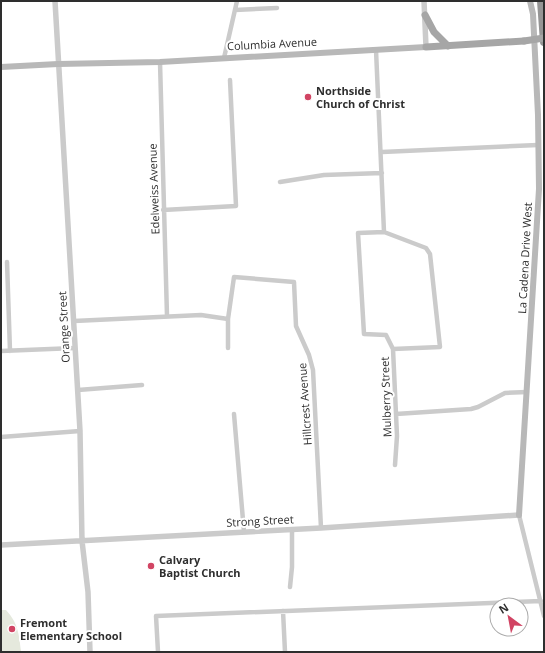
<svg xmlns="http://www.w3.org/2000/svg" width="545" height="653" font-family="'Open Sans',sans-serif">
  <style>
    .green { fill: #e5e9dd }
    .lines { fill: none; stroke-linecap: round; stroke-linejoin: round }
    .minor { stroke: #cbcbcb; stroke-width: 4.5 }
    .tertiary { stroke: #cbcbcb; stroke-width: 5.5 }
    .secondary { stroke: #b8b8b8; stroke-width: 6 }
    .primary { stroke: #a6a6a6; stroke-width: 7 }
    .motorway { stroke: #959595; stroke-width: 8 }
    .primary-bridge { stroke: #a6a6a6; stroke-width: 7 }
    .poi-dot { fill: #d14463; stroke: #fff; stroke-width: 1.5 }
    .labels { text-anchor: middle; stroke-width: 4; stroke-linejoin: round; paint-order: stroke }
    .street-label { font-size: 11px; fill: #2e2e2e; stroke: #fff }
    .poi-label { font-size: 11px; font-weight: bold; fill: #2e2e2e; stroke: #fff; text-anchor: start }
  </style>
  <rect width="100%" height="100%" fill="#fff"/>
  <path class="green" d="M1,610h5c12,13 13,24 15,41l-20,1z"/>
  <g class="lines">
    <path class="minor" d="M235,10l42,-2
      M376,50l8,182
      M224,58l13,-57
      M160,62l7,254
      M382,152l156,-7
      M280,182l44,-7 58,-2
      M163,210l73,-4 -6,-126
      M7,262l3,89
      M74,321l127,-6 27,4
      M228,348v-29l6,-42 60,5 2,44 13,29 4,15 8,158
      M393,349l47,-2 -10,-93 -4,-6 -42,-16 -26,1 6,101 22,1 7,14 4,87 -2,29
      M1,351l74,-3
      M78,390l64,-5
      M234,414l10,118
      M396,414l75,-5 7,-2 27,-14 22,-1
      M1,437l79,-6
      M519,515l25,101
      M290,587l2,-20v-37
      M283,611l2,41
      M158,652l-2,-36 385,-15"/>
    <path class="tertiary" d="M55,1l25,430 2,110 6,51 2,60
      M424,1l2,46
      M1,545l320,-17 198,-13"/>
    <path class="secondary" d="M1,67l57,-3 102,-2 266,-15
      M519,515l20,-326 -1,-74 -5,-101 -3,-13"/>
    <path class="primary" d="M425,15l9,17 14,14
      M426,47l98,-6"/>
    <path class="motorway" d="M541,1l3,41"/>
    <path class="primary-bridge" d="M524,41l20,-3"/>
  </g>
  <g class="poi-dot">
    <circle cx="308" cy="97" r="4"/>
    <circle cx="151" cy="566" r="4"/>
    <circle cx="12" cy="629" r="4"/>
  </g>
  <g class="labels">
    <g class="street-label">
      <text transform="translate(272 44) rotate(-3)" y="4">Columbia Avenue</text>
      <text transform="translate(154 189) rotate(-92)" y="4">Edelweiss Avenue</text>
      <text transform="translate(525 258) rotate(-87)" y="4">La Cadena Drive West</text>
      <text transform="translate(64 327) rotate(-93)" y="4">Orange Street</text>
      <text transform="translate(386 397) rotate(-92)" y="4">Mulberry Street</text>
      <text transform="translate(305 404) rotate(-94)" y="4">Hillcrest Avenue</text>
      <text transform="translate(260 521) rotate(-3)" y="4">Strong Street</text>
    </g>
    <g class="poi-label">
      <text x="316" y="95">Northside<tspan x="316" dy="13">Church of Christ</tspan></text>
      <text x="159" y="564">Calvary<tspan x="159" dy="13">Baptist Church</tspan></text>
      <text x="20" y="627">Fremont<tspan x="20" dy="13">Elementary School</tspan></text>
    </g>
  </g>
  <rect width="545" height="653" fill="none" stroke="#2e2e2e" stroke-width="4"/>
  <g transform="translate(509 617) rotate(328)"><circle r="19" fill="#ffffff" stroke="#ababab"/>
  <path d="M0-3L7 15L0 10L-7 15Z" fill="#d14463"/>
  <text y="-6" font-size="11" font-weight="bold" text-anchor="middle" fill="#2e2e2e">N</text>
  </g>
</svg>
